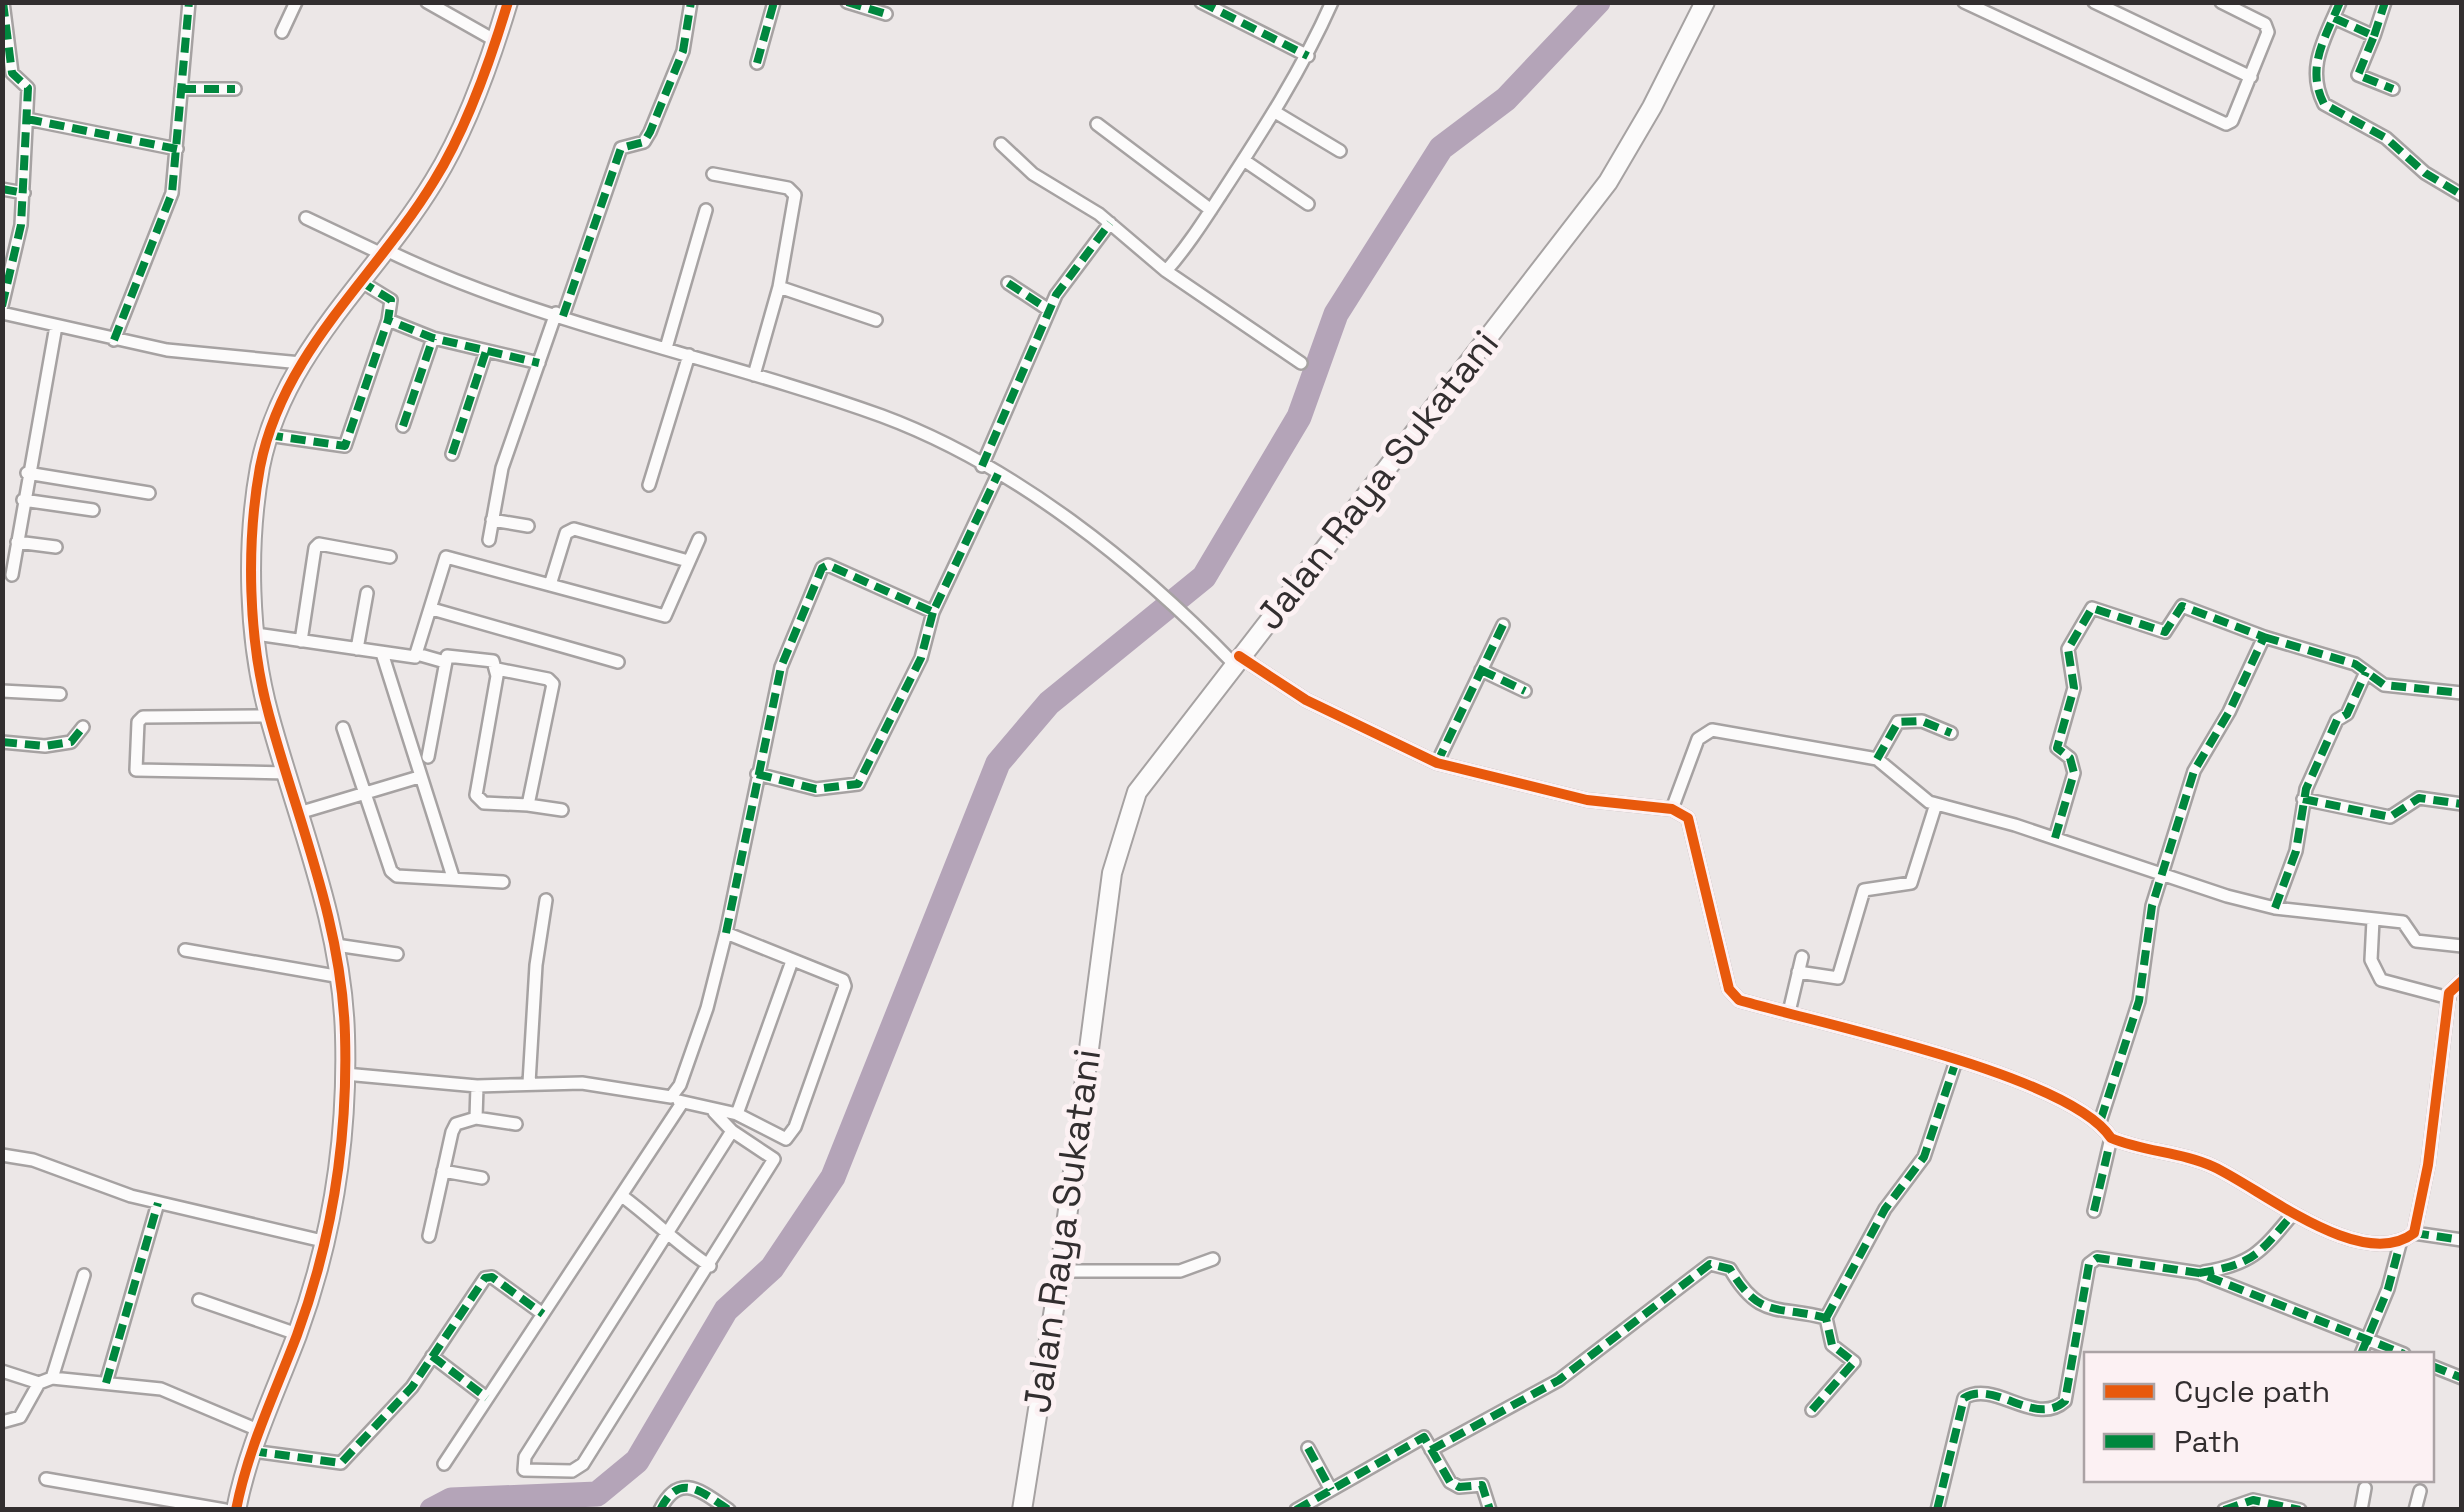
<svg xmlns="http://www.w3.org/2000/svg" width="2464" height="1512" font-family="'Space Grotesk',sans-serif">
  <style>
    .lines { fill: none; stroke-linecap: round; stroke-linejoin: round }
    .river { stroke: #b4a4b8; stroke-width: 25 }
    .street-casing { stroke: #a6a2a2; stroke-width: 16 }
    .secondary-casing { stroke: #a6a2a2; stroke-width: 22 }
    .street { stroke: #fcfbfb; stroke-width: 11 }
    .secondary { stroke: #fcfbfb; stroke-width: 18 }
    .quiet { stroke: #00873e; stroke-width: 8; stroke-dasharray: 15 8; stroke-linecap: butt }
    .cycleway-casing { stroke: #fcf1f3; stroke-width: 16 }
    .cycleway { stroke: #e8590c; stroke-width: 10 }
    .labels { text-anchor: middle; stroke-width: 10; stroke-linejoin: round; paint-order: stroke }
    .street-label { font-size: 38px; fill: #322e2f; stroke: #fcf1f3 }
  </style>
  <rect width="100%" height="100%" fill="#ece7e7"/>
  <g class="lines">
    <path class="river" d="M432,1510l19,-10 146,-6 40,-33 89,-151 46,-42 61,-91 165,-414 51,-60 155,-126 95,-160 37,-103 105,-166 65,-49 92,-97"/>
    <defs>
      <path id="street" d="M427,2l69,39
        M847,2l39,12
        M1201,2l107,54
        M1964,2l262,122 6,-3 36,-89 -3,-8 -44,-22
        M2094,2l157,75
        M2340,2c-14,35 -35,65 -16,102l62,34 39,35 37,22
        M2334,18l40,18 -16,39 35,14
        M282,32l14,-30
        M2374,36l11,-34
        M757,63l17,-61
        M181,89h54
        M1275,112l65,39
        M27,119l150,30
        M1097,124l114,86
        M1001,144l32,30 66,40 67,57c21,-24 37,-49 54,-75 41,-63 81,-124 112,-194
        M1245,161l63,43
        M713,174l75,14 7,7 -16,92 -25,88
        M2,189l22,4
        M306,218l76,36
        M386,250c152,74 336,108 496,166 132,49 255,148 351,247
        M1166,271l135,92
        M360,281l31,19 -3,20 45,18 106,25
        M1008,283l41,27
        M779,287l97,33
        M2,306l19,-81 7,-137 -16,-15 -9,-71
        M2,313l165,37 134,13
        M563,316l58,-168 23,-6 6,-10 33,-81 8,-49
        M114,340l58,-147 17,-191
        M666,348l40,-138
        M403,426l30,-88
        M268,435l77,11 43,-126
        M452,454l34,-103
        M982,466l74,-171 54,-72
        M27,473l122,20
        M649,485l40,-130
        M23,500l70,10
        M492,520l36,6
        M489,540l13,-72 54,-155
        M17,542l39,5
        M12,575l44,-249
        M550,585l115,31 34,-77
        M432,609l186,53
        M256,634l159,23 31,-100 104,28 16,-52 8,-4 114,32
        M2264,637l91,27 29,21 78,8
        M301,641l14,-93 4,-4 71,13
        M357,649l10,-56
        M382,653l71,224
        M417,654l28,8
        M1239,656l67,44 131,63 150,37 85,9 16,9 41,171 10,11c80,24 330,74 372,138 33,14 71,14 103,29 49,23 148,106 200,66l14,-68 21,-172 13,-12
        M1481,670l44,21
        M2,691l58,3
        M269,716l-126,1 -5,5 -2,48 152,3
        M343,728l48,143 6,5 106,6
        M2,742l43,4 26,-4 12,-15
        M428,757l19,-101 46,5 4,15 -21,119 8,8 44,2 25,-121 -5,-5 -51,-10
        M1877,759l21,-37 24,-1 29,12
        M1437,763l66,-138
        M757,774l59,15 42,-5 63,-126 12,-46
        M2303,799l87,18 29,-19 43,6
        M528,805l34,5
        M1672,809l26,-70 14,-9 165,29 52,43 86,23 212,71 48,12 128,14 13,19 46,5
        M302,812l117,-35
        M2055,838l19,-65 -4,-15 -13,-10 17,-60 -6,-39 24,-41 73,24 17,-26 82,31 -35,75 -35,59 -42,135 -13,95 -39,121
        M2275,908l21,-57 10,-62 31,-69 10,-6 19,-42
        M2373,920l-2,40 10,20 68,18
        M336,945l61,9
        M185,950l156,27
        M1798,972l40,6 26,-88 47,-7 25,-79
        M1789,1012l13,-55
        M345,1074l132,12 105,-3 89,14 9,-12 27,-77 19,-75 55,-266 41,-99 6,-3 105,47 65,-138
        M529,1083l7,-118 10,-65
        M679,1101l58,13 49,25 9,-12 50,-141 -2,-6 -117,-47
        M714,1112l18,19 -207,326 -1,13 48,1 11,-7 191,-305 -42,-28
        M737,1114l55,-153
        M476,1118l40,6
        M2,1155l31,5 98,36 196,46
        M443,1171l39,7
        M622,1196c31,23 56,49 88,70
        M2094,1211l17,-73
        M2414,1233l48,7
        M429,1236l23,-104 4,-8 20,-6 1,-32
        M1060,1271h120l33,-12
        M2204,1272c48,-8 57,-20 88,-57
        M199,1300l98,34
        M1826,1318l59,-109 39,-52 32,-96
        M2361,1354l27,-65 12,-45
        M432,1356l55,42
        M2432,1366l30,12
        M2,1371l37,12 13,-5 109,11 97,41
        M52,1378l32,-103
        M106,1383l52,-180
        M2,1422l18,-5 19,-34
        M1308,1448l23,42
        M1431,1450l128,-70 151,-116 20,5c30,51 47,36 96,49l6,27 22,17 -42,48
        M252,1451l89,12 71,-76 73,-109 7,-1 51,37
        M444,1464l238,-361
        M46,1479l179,31
        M660,1510c19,-39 41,-19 69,0
        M1296,1510l128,-73 26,45 9,5 23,-2 8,25
        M1937,1510l27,-112c31,-19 71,30 101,3l24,-137 8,-6 102,15 205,81
        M2224,1510l29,-10 47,10
        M2361,1510l4,-22
        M2415,1510l5,-19"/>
      <path id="secondary" d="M236,1510c12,-62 39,-117 61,-175 36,-98 51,-196 48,-300 -3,-112 -47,-213 -76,-320 -21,-76 -23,-171 -9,-248 23,-116 115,-189 174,-286 33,-53 56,-119 74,-179
        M1022,1510l38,-239 52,-398 25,-81 471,-610 44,-75 53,-105"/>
    </defs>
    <use href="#street" class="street-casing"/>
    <use href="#secondary" class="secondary-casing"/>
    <use href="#street" class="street"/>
    <use href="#secondary" class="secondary"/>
    <path class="quiet" d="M847,2l39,12
      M1201,2l107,54
      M2340,2c-14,35 -35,65 -16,102l62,34 39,35 37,22
      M2334,18l40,18 -16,39 35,14
      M2374,36l11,-34
      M757,63l17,-61
      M181,89h54
      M27,119l150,30
      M2,189l22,4
      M360,281l31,19 -3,20 45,18 106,25
      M1008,283l41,27
      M2,306l19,-81 7,-137 -16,-15 -9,-71
      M563,316l58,-168 23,-6 6,-10 33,-81 8,-49
      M114,340l58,-147 17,-191
      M403,426l30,-88
      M268,435l77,11 43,-126
      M452,454l34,-103
      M982,466l74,-171 54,-72
      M2264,637l91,27 29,21 78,8
      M1481,670l44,21
      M2,742l43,4 26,-4 12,-15
      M1877,759l21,-37 24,-1 29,12
      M1437,763l66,-138
      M757,774l59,15 42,-5 63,-126 12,-46
      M2303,799l87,18 29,-19 43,6
      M2055,838l19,-65 -4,-15 -13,-10 17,-60 -6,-39 24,-41 73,24 17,-26 82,31 -35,75 -35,59 -42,135 -13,95 -39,121
      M2275,908l21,-57 10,-62 31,-69 10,-6 19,-42
      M726,933l55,-266 41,-99 6,-3 105,47 65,-138
      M2094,1211l17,-73
      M2414,1233l48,7
      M2199,1273c55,-9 58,-17 93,-58
      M1826,1318l59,-109 39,-52 32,-96
      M2361,1354l27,-65 12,-45
      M432,1356l55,42
      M2432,1366l30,12
      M106,1383l52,-180
      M1308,1448l23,42
      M1431,1450l128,-70 151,-116 20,5c30,51 47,36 96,49l6,27 22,17 -42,48
      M252,1451l89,12 71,-76 73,-109 7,-1 51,37
      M660,1510c19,-39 41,-19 69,0
      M1296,1510l128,-73 26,45 9,5 23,-2 8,25
      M1937,1510l27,-112c31,-19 71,30 101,3l24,-137 8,-6 102,15 205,81
      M2224,1510l29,-10 47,10"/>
    <defs>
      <path id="cycleway" d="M1239,656l67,44 131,63 150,37 85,9 16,9 41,171 10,11c80,24 330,74 372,138 33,14 71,14 103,29 49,23 148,106 200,66l14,-68 21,-172 13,-12
        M236,1510c12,-62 39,-117 61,-175 36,-98 51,-196 48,-300 -3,-112 -47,-213 -76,-320 -21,-76 -23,-171 -9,-248 23,-116 115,-189 174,-286 33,-53 56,-119 74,-179"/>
    </defs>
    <use href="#cycleway" class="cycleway-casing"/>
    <use href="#cycleway" class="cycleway"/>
  </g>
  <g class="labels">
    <g class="street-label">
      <text transform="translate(1377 480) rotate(-52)" y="13">Jalan Raya Sukatani</text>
      <text transform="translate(1062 1231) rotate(-82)" y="13">Jalan Raya Sukatani</text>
    </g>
  </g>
  <rect width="2464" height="1512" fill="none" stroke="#322e2f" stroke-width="10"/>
  <rect x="2084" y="1352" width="350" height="130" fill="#fcf1f3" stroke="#aba3a5" stroke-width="2.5"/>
  <rect x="2104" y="1384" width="50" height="15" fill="#e8590c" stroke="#aba3a5" stroke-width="2.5"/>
  <text x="2174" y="1402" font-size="30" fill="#322e2f">Cycle path</text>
  <rect x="2104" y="1434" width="50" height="15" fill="#00873e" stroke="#aba3a5" stroke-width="2.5"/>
  <text x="2174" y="1452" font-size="30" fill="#322e2f">Path</text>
</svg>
